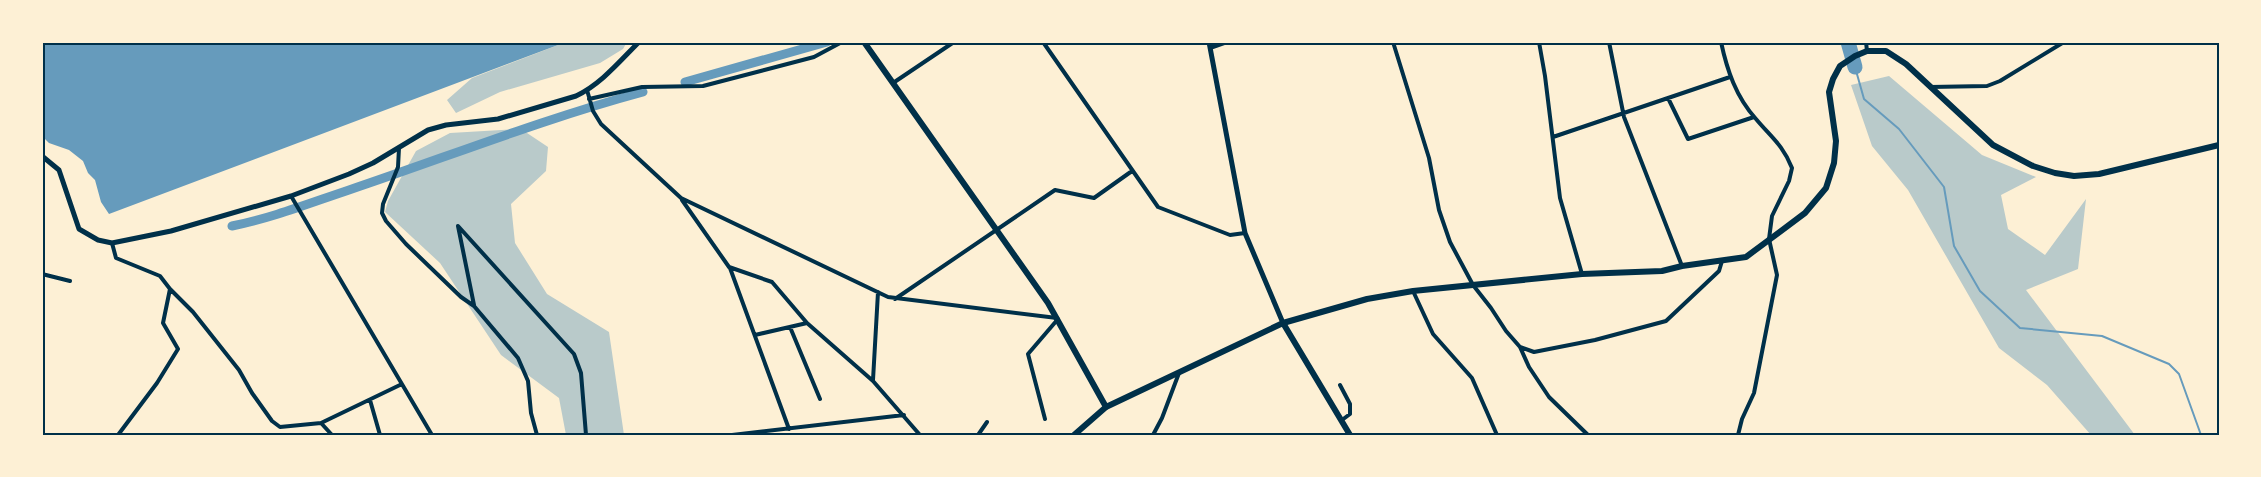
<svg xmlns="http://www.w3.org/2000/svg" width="2261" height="477" font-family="Rubik,sans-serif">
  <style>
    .green { fill: #b9caca }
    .water { fill: #669bbc }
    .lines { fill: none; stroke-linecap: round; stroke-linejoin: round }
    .stream { stroke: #669bbc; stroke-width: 2 }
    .canal { stroke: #669bbc; stroke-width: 9 }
    .river { stroke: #669bbc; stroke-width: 15 }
    .minor { stroke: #003049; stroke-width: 4 }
    .tertiary { stroke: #003049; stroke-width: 5 }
    .secondary { stroke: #003049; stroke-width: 6 }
    .primary { stroke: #003049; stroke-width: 6 }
    .neatline { fill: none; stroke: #003049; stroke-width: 2 }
  </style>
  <rect width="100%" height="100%" fill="#fdf0d5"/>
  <path class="green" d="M566,42h61l-4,7 -23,14 -100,29 -44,21 -9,-13 25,-22z
    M1889,76l93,79 54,22 -35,18 7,34 37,26 41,-56 -8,70 -52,21 109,145h-44l-44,-50 -48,-37 -91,-158 -36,-44 -21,-61z
    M521,129l27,18 -2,24 -35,33 4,39 32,51 62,38 15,103h-58l-7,-37 -58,-43 -61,-92 -55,-51 3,-11 28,-50 34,-18z"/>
  <path class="water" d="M42,42h524l-457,172 -8,-12 -6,-22 -7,-7 -5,-12 -14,-11 -20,-7 -7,-7z"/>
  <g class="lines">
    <path class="stream" d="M1855,67l9,32 35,30 45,58 10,59 26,45 40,37 82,8 67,28 10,10 22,61"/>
    <path class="canal" d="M685,82l142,-40
      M232,226c40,-8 78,-23 117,-36 98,-33 194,-71 294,-98"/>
    <path class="river" d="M1848,42l7,25"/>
    <path class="minor" d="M1043,42l115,165 72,28 15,-2
      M1393,42l36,116 10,52 11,32 23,43 18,23 15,23 14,16 9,20 20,30 39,38
      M1539,42l6,34 15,122 22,76
      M1609,42l15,75 58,149
      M1721,42c6,28 15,55 35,77 15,18 27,26 36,49l-3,13 -17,35 -3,23 8,36 -23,118 -12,26 -4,16
      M1866,42l1,9
      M1210,48l17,-6
      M893,83l61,-41
      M1930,87l57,-1 13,-5 64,-39
      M587,90l6,21 8,13 80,74 207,99 169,21
      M1668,98l20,41 66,-22
      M589,99l53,-12 61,-1 111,-29 28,-15
      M1553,137l177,-60
      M399,148l-1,19 -15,37 -1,9 4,8 20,23 55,53 13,9 44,52 10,23 3,32 6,22
      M291,196l141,239
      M682,200l47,67 43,15 35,41 66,58 47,54
      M112,243l4,15 44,18 10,13 -7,34 15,26 -21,34 -39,52
      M730,268l59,161
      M42,274l28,7
      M170,289l23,23 46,58 13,23 20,28 8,6 41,-4 11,12
      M1413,291l20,43 39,44 25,57
      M895,299l160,-109 39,8 38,-27
      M474,305l-16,-79 116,128 7,19 5,62
      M790,327l30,72
      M755,335l52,-12
      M1520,347l14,5 61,-12 71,-19 53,-50 3,-10
      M873,380l5,-88
      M1340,385l10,19v10l-8,6
      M370,400l10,35
      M1045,419l-17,-65 30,-35
      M321,423l81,-39
      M732,435l172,-20
      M978,435l9,-13
      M1153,435l9,-17 17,-45"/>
    <path class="tertiary" d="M1209,42l36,191 38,90
      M42,156l17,14 20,59 19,11 14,3 59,-12 120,-35 58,-22 24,-11 55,-33 18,-5 52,-6 78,-23c25,-12 43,-34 63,-54"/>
    <path class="secondary" d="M864,42l184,261 58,104
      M1283,323l67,112"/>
    <path class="primary" d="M1074,435l32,-28 177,-84 84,-24 46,-8 169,-17 80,-3 20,-5 64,-9 59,-44 21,-25 8,-25 2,-22 -7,-49 4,-13 7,-13 15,-10 12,-5h19l20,13 87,81 40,21 22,7 19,3 25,-2 120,-29"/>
  </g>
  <rect width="2261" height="477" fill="none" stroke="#fdf0d5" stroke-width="87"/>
  <rect x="44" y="44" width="2174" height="390" class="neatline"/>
</svg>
